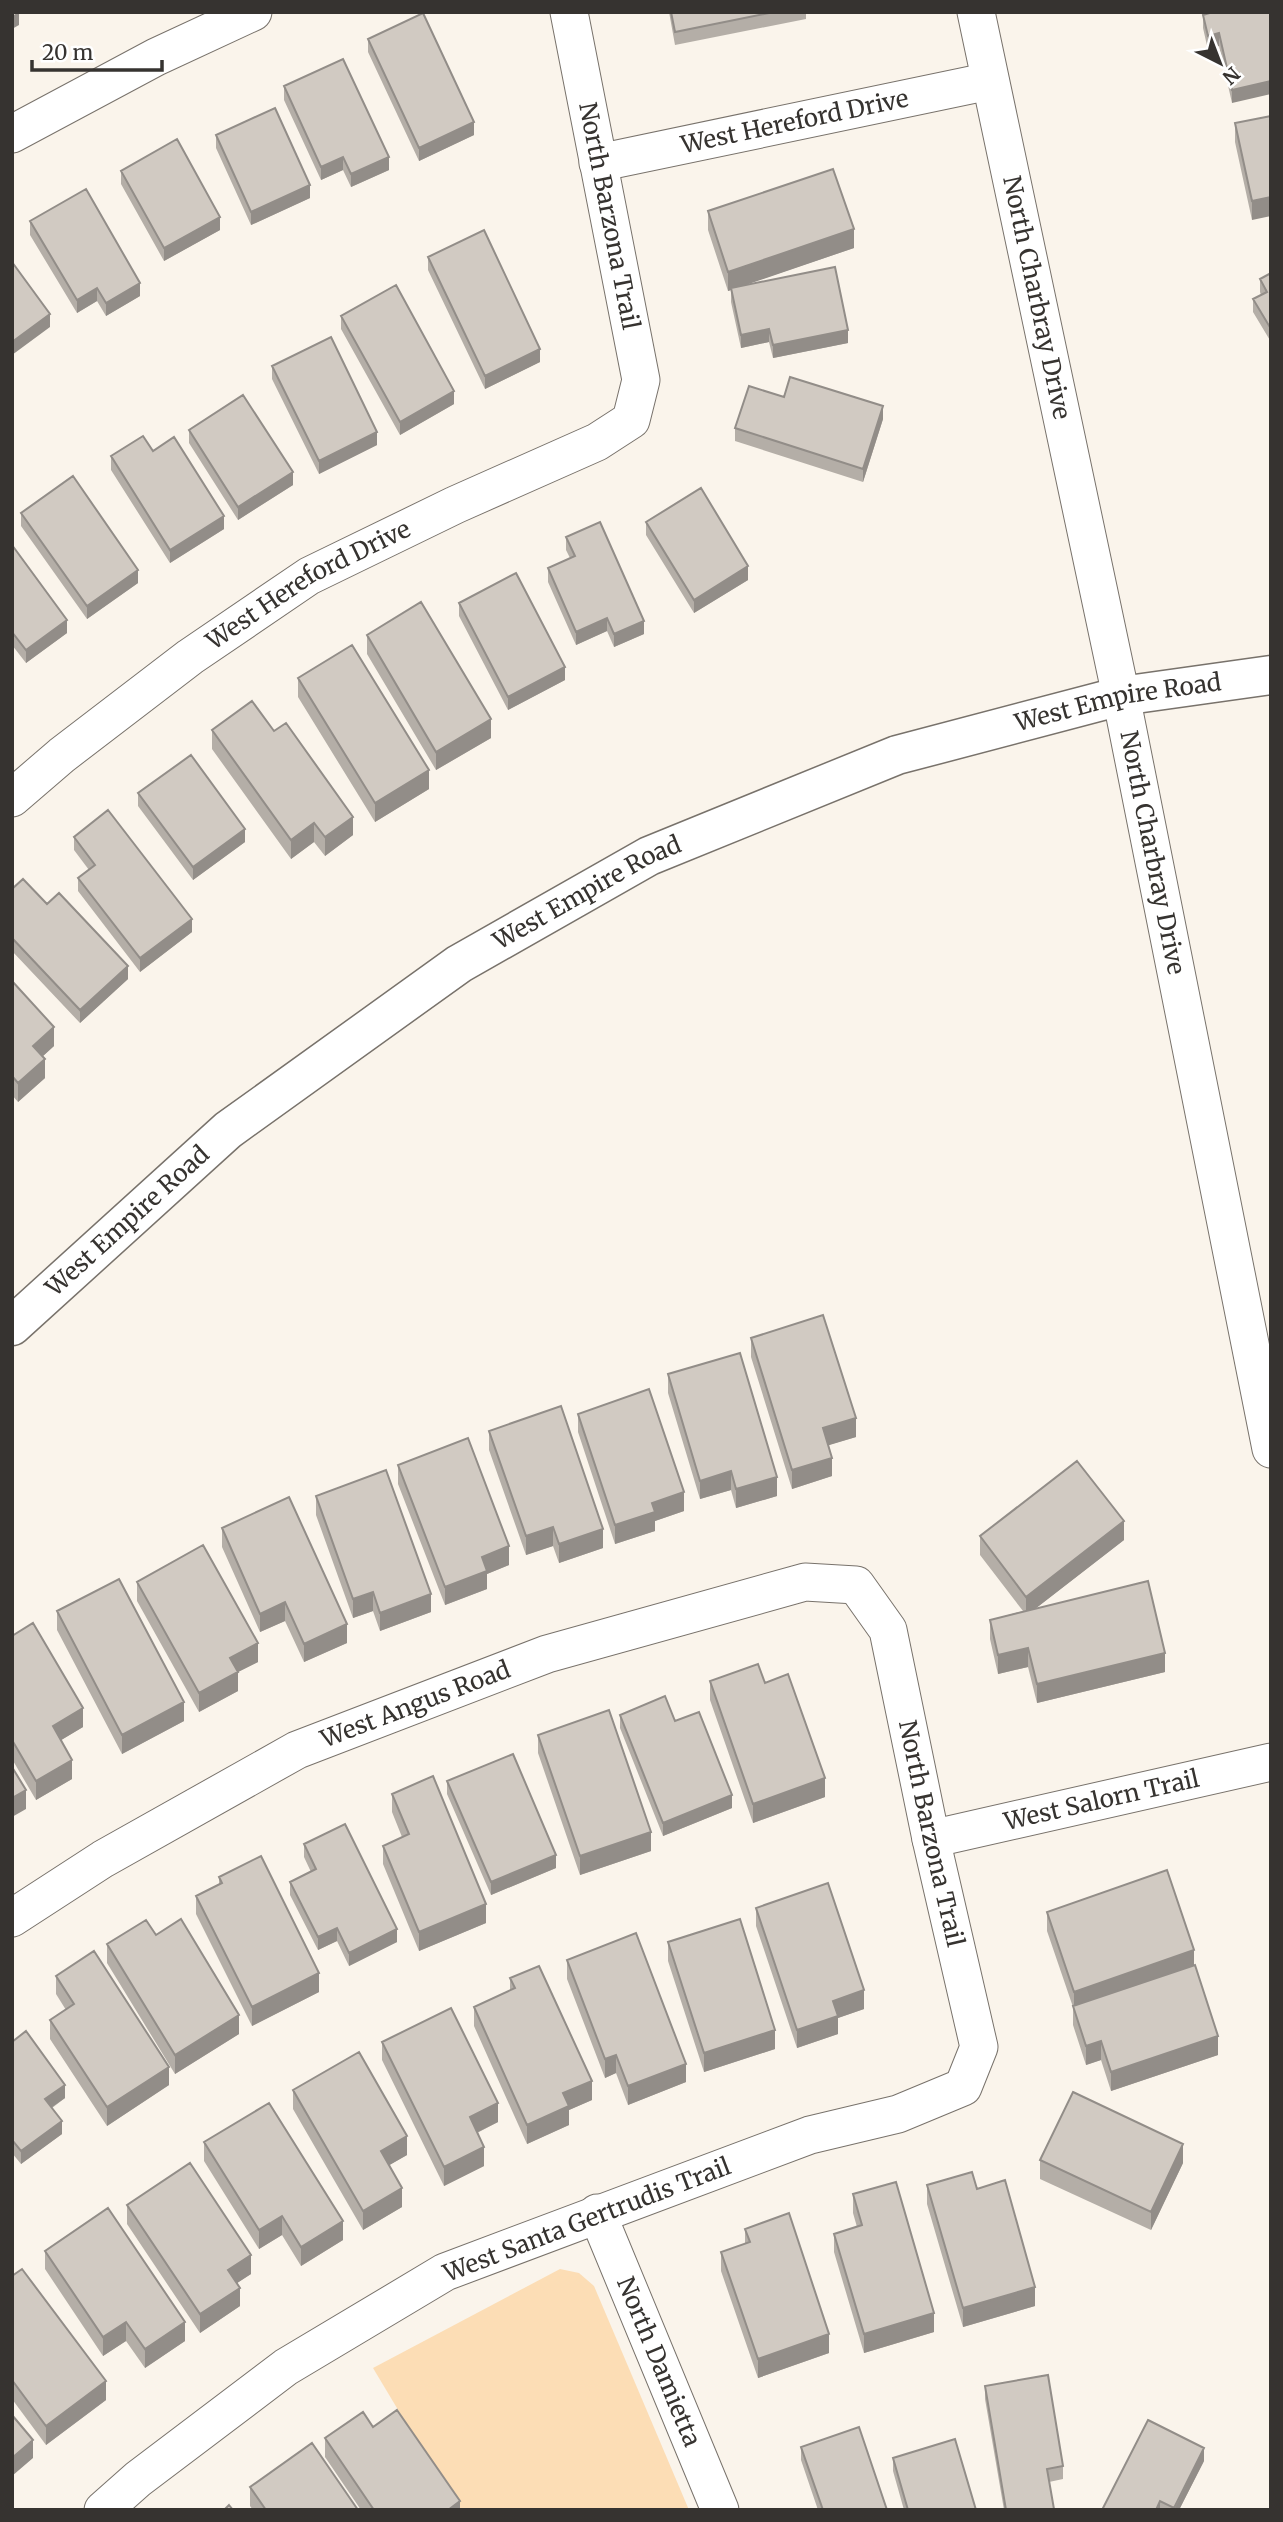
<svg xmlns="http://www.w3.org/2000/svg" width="1283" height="2522" font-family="Merriweather,serif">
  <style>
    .green { fill: #fcddb5 }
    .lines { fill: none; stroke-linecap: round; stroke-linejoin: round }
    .minor-casing { stroke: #78726b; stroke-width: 39 }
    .tertiary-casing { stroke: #78726b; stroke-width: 41 }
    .minor { stroke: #fff; stroke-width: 37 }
    .tertiary { stroke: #fff; stroke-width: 38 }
    .wall { fill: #b4aea7 }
    .shaded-wall { fill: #928d88 }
    .building { fill: #d1cac2; stroke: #928d88; stroke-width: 2 }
    .labels { text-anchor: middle; stroke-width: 5; stroke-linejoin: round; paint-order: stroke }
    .street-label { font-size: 24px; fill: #363330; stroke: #fff }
  </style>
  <rect width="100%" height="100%" fill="#faf4eb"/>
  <path class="green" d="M560,2269l19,4 15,13 95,224h-231l-85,-142z"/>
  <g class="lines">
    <defs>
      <g id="minor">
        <path id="s1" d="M976,12l145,684 150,753"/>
        <path d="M12,134l144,-77 97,-45"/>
        <path id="s2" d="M598,163l392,-82"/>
        <path id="s3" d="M12,798l50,-43 128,-98 119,-81 146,-71 142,-63 34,-22 10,-40 -72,-368"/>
        <path id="s4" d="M931,1839l340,-77"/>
        <path id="s5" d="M12,1918l91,-59 194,-109 250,-96 258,-72 51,3 32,45 43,209 48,208 -16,40 -65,27 -88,21 -365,137 -159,95 -148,112 -35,31"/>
        <path id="s6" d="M597,2213l123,297"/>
      </g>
      <g id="tertiary">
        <path id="s7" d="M12,1326l216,-196 231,-166 190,-108 248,-101 224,-59 150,-21"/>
      </g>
    </defs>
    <use href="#minor" class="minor-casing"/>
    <use href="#tertiary" class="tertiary-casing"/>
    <use href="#minor" class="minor"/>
    <use href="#tertiary" class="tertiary"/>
  </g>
  <path class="wall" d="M669,12h137v7l-131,26z
    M1271,12l-39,91 -13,-57 -11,4 -5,-22v-13z
    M368,39l106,96 -55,26 -51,-109z
    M284,86l105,84 -38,17 -8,-17 -22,10 -37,-80z
    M1271,116l-19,104 -17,-78v-19z
    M216,135l94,63 -59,27 -35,-77z
    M121,171l99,59 -56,31 -43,-77z
    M708,211l146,37 -113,38 107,57 -75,15 -4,-16 -28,6 -10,-46v-12l-3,1 -20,-61z
    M30,221l110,75 -34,20 -9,-15 -20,12 -47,-78z
    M428,257l112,105 -55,27 -57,-119z
    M1271,273v69l-18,-30v-13l8,-4 -1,-3v-13z
    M341,316l113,88 -54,31 -59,-106z
    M272,366l105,79 -58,29 -47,-95z
    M784,397l99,22 -20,63 -128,-41v-13z
    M189,430l104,55 -55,35 -49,-77z
    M153,451l71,78 -54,34 -59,-93v-14z
    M21,513l117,70 -51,36 -66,-93z
    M646,522l102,58 -54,33 -48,-78z
    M566,537l78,97 -30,13 -7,-16 -31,14 -28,-63v-14l22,-10 -4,-8z
    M12,545l55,88 -41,30 -14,-18z
    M459,603l106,77 -57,30 -49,-94z
    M367,635l124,103 -55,32 -69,-116z
    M298,678l131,111 -54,33 -77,-125z
    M212,730l62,1 79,104 -28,21 -11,-14 -23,17 -79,-110z
    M138,793l107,49 -52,38 -55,-74z
    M74,837l118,95 -52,40 -62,-81v-13l11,-8 -15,-20z
    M12,889l35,15 81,75 -48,44 -68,-72z
    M12,981l42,65 -12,11 3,21 -27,24 -6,-7z
    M751,1338l105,99 -28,8 4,31 -40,13 -41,-132z
    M668,1374l109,122 -41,12 -5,-18 -31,9 -32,-106z
    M578,1414l106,97 -29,10v10l-40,13 -37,-112z
    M489,1431l114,117 -44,15 -6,-17 -27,9 -37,-105z
    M398,1465l111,100 -22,9v15l-42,16 -47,-121z
    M316,1496l115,116 -51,19 -7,-20 -20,7 -37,-103z
    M222,1528l125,115 -43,19 -19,-41 -25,11 -38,-85z
    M980,1536l144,4 -88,68 129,64 -128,31 -9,-36 -30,7 -8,-35v-19l33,-9 -43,-56z
    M137,1582l121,80 -20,10v19l-39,21 -62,-111z
    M57,1611l127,110 -62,33 -65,-124z
    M12,1636l71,91 -22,13 11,39 -36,21 -24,-41z
    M710,1681l55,2 60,114 -72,26 -43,-123z
    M620,1715l55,6 57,87 -69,28 -43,-108z
    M538,1735l113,116 -71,24 -42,-122z
    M447,1781l109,87 -65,27 -44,-101z
    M392,1794l94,129 -67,28 -36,-87v-18l19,-9 -10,-25z
    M304,1844l93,98 -48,24 -12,-25 -19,9 -28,-55v-13l21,-10 -7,-15z
    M219,1877l100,115 -67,34 -56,-112v-18l23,-12z
    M756,1908l108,101 -26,9v16l-41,14 -41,-122z
    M1047,1912l147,54 24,89 -107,36 -10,-31 -15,5 -13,-40v-18l-26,-76z
    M156,1935l83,99 -64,40 -68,-111v-19z
    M668,1942l107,107 -71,23 -36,-111z
    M567,1960l119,122 -58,23 -12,-32 -11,5 -38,-99z
    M56,1976l113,109 -62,41 -57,-87v-19l16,-10 -10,-16z
    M510,1978l82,122 -23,10v15l-42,19 -53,-118v-19l36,-16z
    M12,2042l53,56 -13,10 10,26 -41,30 -9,-11z
    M382,2042l116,80 -21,11 7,33 -40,20 -62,-126z
    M293,2090l114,65 -18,10 13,42 -39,23 -70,-121z
    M204,2142l139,98 -42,26 -19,-31 -23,14 -55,-88z
    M1040,2160l143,3 -32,67 -111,-51z
    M927,2185l50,4 58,117 -72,21 -36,-123z
    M853,2194l81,138 -70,21 -30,-101v-18l23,-7 -4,-14z
    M127,2205l124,69 -14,9 3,23 -40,27 -73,-109z
    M745,2229l84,124 -71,25 -37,-107v-19l24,-8z
    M45,2251l140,90 -40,27 -19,-27 -23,15 -58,-87z
    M12,2276l94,124 -60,45 -34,-46z
    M985,2386l78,80v13l-14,3 5,28h-50l-19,-111z
    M373,2427l87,83h-99l-36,-53v-19z
    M801,2447l86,63h-69l-17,-50z
    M893,2458l83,52h-72l-11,-39z
    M1204,2461l-25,49h-77z
    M250,2487l108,23h-105l-3,-4z"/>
  <path class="shaded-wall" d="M19,12v13l-7,4v-13z
    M1219,33v13l-11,4v-14z
    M1271,81v13l-39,9v-13z
    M474,122v13l-55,26v-13z
    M343,157v13l-22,10v-13z
    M389,157v13l-38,17v-13z
    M310,185v13l-59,27v-13z
    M1271,197v19l-19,4v-19z
    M220,217v13l-56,31v-13z
    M854,229v19l-126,43v-19z
    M140,283v13l-34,20v-13z
    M97,288v13l-20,12v-13z
    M50,314v13l-38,28v-13z
    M769,329v13l-28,6v-13z
    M848,330v13l-75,15v-13z
    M540,349v13l-55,27v-13z
    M454,391v13l-54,31v-13z
    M883,406v13l-20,63v-13z
    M377,432v13l-58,29v-13z
    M293,472v13l-55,35v-13z
    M224,516v13l-54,34v-13z
    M748,566v14l-54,33v-13z
    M138,570v13l-51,36v-13z
    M607,618v13l-31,14v-13z
    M67,620v13l-41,30v-13z
    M644,621v13l-30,13v-13z
    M565,667v13l-57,30v-13z
    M491,719v19l-55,32v-18z
    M429,770v19l-54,33v-19z
    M353,817v18l-28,21v-19z
    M314,823v19l-23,17v-19z
    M245,829v13l-52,38v-13z
    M192,919v13l-52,40v-14z
    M128,966v13l-48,44v-13z
    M54,1027v19l-21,19v-19z
    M45,1059v19l-27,24v-19z
    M856,1418v19l-33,10v-19z
    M832,1458v18l-40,13v-19z
    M731,1471v19l-31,9v-18z
    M777,1477v19l-41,12v-19z
    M684,1492v19l-29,10v10l-40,13v-19l37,-22z
    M1124,1521v19l-98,76v-19z
    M553,1527v19l-27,9v-19z
    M603,1529v19l-44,15v-19z
    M509,1546v19l-22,9v15l-42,16v-18l37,-30z
    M373,1592v19l-20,7v-19z
    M431,1594v18l-51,19v-18z
    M285,1602v19l-25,11v-18z
    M347,1624v19l-43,19v-18z
    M258,1643v19l-20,10v19l-39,21v-19l31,-35z
    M1028,1648v19l-30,7v-19z
    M1165,1653v19l-128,31v-19z
    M184,1702v19l-62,33v-19z
    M83,1708v19l-30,18v-19z
    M72,1760v19l-36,21v-19z
    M825,1778v19l-72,26v-19z
    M26,1790v19l-14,8v-19z
    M732,1795v13l-69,28v-13z
    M651,1832v19l-71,24v-19z
    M556,1855v13l-65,27v-13z
    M486,1904v19l-67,28v-19z
    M337,1928v13l-19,9v-13z
    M397,1929v13l-48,24v-13z
    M1194,1950v19l-120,42v-19z
    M319,1973v19l-67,34v-19z
    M864,1990v19l-26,9v16l-41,14v-18l36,-29z
    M239,2015v19l-64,40v-19z
    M775,2030v19l-71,23v-19z
    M1218,2036v19l-107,36v-19z
    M1101,2041v19l-15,5v-19z
    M616,2055v18l-11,5v-19z
    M686,2064v18l-58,23v-19z
    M169,2067v18l-62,41v-19z
    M592,2081v19l-23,10v15l-42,19v-19l36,-32z
    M65,2085v13l-20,14v-13z
    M498,2103v19l-28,14v-19z
    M62,2121v13l-41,30v-13z
    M407,2136v19l-26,15v-19z
    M1183,2144v19l-32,67v-18z
    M484,2147v19l-40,20v-19z
    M402,2188v19l-39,23v-19z
    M282,2216v19l-23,14v-19z
    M343,2221v19l-42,26v-19z
    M251,2255v19l-23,15v-19z
    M1035,2287v19l-72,21v-19z
    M240,2288v18l-40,27v-19z
    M934,2313v19l-70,21v-19z
    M126,2322v19l-23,15v-19z
    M185,2322v19l-40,27v-19z
    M829,2334v19l-71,25v-19z
    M106,2381v19l-60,45v-19z
    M33,2440v18l-21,18v-18z
    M1204,2448v13l-25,49h-5z
    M460,2501v9h-12z
    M1160,2501v9h-4z"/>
  <path class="building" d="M671,12h103l-99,20z
    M1213,12h58v69l-39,9 -13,-57 -11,3 -5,-21z
    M423,13l51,109 -55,26 -51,-109z
    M343,59l46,98 -38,17 -8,-17 -22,10 -37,-81z
    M275,108l35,77 -59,27 -35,-77z
    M1271,116v81l-19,4 -17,-78z
    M177,139l43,78 -56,31 -43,-77z
    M833,169l21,60 -126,43 -20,-61z
    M86,189l54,94 -34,20 -9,-15 -20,12 -47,-79z
    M484,230l56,119 -55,27 -57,-119z
    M12,262l38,52 -38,28z
    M835,267l13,63 -75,15 -4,-16 -28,6 -10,-47z
    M1271,273v56l-18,-30 14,-7 -7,-13z
    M396,285l58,106 -54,31 -59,-106z
    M331,337l46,95 -58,29 -47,-95z
    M790,377l93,29 -20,63 -128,-41 14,-42 35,11z
    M243,395l50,77 -55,35 -49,-77z
    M143,436l10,15 21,-14 50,79 -54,34 -59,-94z
    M73,476l65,94 -51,36 -66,-93z
    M701,488l47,78 -54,34 -48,-78z
    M600,522l44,99 -30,13 -7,-16 -31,14 -28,-64 27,-12 -9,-19z
    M12,545l55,75 -41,30 -14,-18z
    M516,573l49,94 -57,30 -49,-94z
    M421,602l70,117 -55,33 -69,-117z
    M352,645l77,125 -54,33 -77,-125z
    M252,701l22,30 12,-8 67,94 -28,20 -11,-14 -23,17 -79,-110z
    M191,755l54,74 -52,38 -55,-74z
    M108,810l84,109 -52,39 -62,-80 17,-13 -21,-28z
    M23,879l24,25 12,-11 69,73 -48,44 -68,-72v-49z
    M12,981l42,46 -21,19 12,13 -27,24 -6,-7z
    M823,1315l33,103 -33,10 9,30 -40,12 -41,-132z
    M740,1353l37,124 -41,12 -5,-18 -31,10 -32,-107z
    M649,1389l35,103 -32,11 3,9 -40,13 -37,-111z
    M561,1406l42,123 -44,15 -6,-17 -27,9 -37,-105z
    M468,1438l41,108 -27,11 5,14 -42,16 -47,-122z
    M1077,1461l47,60 -98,76 -46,-61z
    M386,1470l45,124 -51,19 -7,-21 -20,7 -37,-103z
    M289,1497l58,127 -43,20 -19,-42 -25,12 -38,-86z
    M203,1545l55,98 -28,15 8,14 -39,21 -62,-111z
    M119,1579l65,123 -62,33 -65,-124z
    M1148,1581l17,72 -128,31 -9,-36 -30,7 -8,-35z
    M33,1623l50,85 -30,18 19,34 -36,21 -24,-41v-104z
    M758,1664l7,19 23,-9 37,104 -72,26 -43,-123z
    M665,1696l10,25 24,-9 33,83 -69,28 -43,-108z
    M609,1710l42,122 -71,24 -42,-121z
    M513,1754l43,101 -65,27 -44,-101z
    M12,1767l14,23 -14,8z
    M433,1776l53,128 -67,28 -36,-86 26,-12 -17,-40z
    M345,1824l52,105 -48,24 -12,-25 -19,9 -28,-55 26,-13 -12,-25z
    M261,1856l58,117 -67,34 -56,-111 26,-13 -3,-6z
    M1167,1870l27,80 -120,42 -27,-80z
    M828,1883l36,107 -31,11 5,15 -41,14 -41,-122z
    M181,1919l58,96 -64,40 -68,-111 39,-24 10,15z
    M740,1919l35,111 -71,23 -36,-111z
    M636,1933l50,131 -58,22 -12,-31 -11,4 -38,-99z
    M94,1951l75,116 -62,40 -57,-87 24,-16 -18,-28z
    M1195,1965l23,71 -107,36 -10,-31 -15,5 -13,-40z
    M539,1966l53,115 -29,12 6,13 -42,19 -53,-118 41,-19 -5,-10z
    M451,2008l47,95 -28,14 14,30 -40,20 -62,-125z
    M26,2031l39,54 -20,14 17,22 -41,30 -9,-11v-98z
    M359,2052l48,84 -26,15 21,37 -39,23 -70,-121z
    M1073,2092l110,52 -32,68 -111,-52z
    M269,2103l74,118 -42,26 -19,-31 -23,14 -55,-88z
    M190,2163l61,92 -23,15 12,18 -40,26 -73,-109z
    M972,2172l5,17 28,-9 30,107 -72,21 -36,-123z
    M896,2182l38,131 -70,21 -30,-100 28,-9 -9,-31z
    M108,2208l77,114 -40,27 -19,-27 -23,15 -58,-86z
    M789,2213l40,121 -71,25 -37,-107 29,-10 -5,-13z
    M22,2269l84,112 -60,45 -34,-46v-104z
    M1048,2375l15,91 -16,3 7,40 -48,1 -21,-124z
    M397,2410l63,91 -12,9h-74l-49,-72 38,-26 10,15z
    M12,2415l21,25 -21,18z
    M1148,2420l56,28 -30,60 -14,-7 -4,9h-54z
    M859,2427l28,83h-64l-22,-63z
    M955,2439l21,71h-68l-15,-52z
    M312,2443l46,67h-92l-16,-23z
    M229,2505l4,5h-9z"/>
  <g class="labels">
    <g class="street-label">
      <text dy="8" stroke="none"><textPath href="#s2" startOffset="201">West Hereford Drive</textPath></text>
      <text transform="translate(609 216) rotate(79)" y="8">North Barzona Trail</text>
      <text dy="8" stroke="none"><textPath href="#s1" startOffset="292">North Charbray Drive</textPath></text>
      <text dy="8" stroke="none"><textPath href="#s3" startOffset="366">West Hereford Drive</textPath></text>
      <text dy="8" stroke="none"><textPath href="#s7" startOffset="1290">West Empire Road</textPath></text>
      <text dy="8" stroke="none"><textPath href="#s1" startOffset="859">North Charbray Drive</textPath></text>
      <text dy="8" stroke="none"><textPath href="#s7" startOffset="723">West Empire Road</textPath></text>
      <text dy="8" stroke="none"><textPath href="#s7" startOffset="156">West Empire Road</textPath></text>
      <text dy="8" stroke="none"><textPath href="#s5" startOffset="458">West Angus Road</textPath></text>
      <text dy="8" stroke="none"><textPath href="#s4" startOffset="175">West Salorn Trail</textPath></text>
      <text dy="8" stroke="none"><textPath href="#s5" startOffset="1181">North Barzona Trail</textPath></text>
      <text transform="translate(587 2220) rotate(-21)" y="8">West Santa Gertrudis Trail</text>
      <text dy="8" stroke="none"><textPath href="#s6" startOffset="161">North Damietta</textPath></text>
    </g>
  </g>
  <rect width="1283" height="2522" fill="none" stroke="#363330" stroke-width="28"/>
  <g transform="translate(1220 63) rotate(138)" stroke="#ffffff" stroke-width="5" paint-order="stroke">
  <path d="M0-5L12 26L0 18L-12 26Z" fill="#363330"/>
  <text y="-10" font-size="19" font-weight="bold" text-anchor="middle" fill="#363330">N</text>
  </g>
  <path d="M32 60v10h130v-10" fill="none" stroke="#363330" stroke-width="3.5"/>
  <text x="42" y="60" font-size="21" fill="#363330" stroke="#ffffff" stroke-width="5" paint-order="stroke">20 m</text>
</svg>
